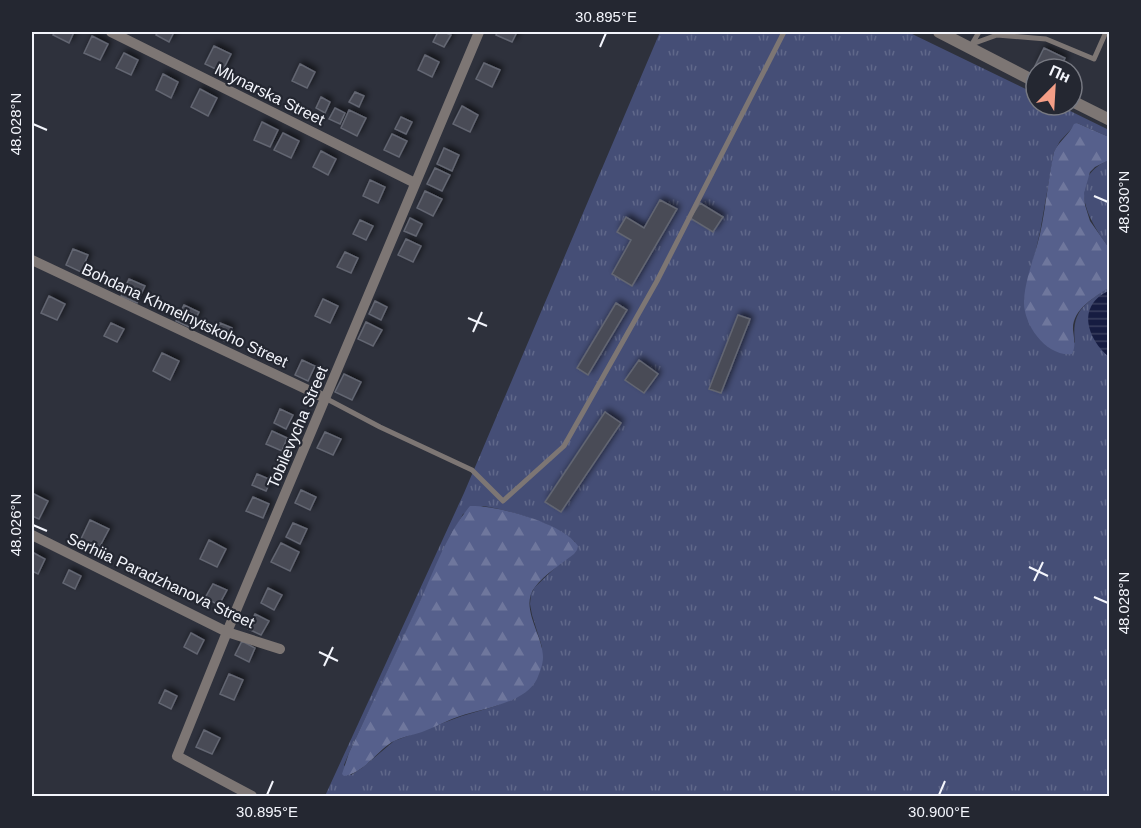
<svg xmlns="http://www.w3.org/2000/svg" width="1141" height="828" font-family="Arial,sans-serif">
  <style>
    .grass { fill: url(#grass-tufts); fill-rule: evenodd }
    .forest { fill: url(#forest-firs) }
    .water { fill: url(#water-rules) }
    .building { fill: #494c57; stroke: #636672; stroke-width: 1.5; filter: url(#shadow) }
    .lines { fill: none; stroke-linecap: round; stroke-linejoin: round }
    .service { stroke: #7d7674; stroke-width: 5 }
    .minor { stroke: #7d7674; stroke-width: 10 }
    .tertiary { stroke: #7d7674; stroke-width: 12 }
    .ticks { fill: none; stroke: #f3f5fc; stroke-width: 2 }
    .labels { text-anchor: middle; stroke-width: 4.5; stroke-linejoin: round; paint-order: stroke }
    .street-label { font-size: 16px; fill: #f3f5fc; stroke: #242731 }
    .neatline { fill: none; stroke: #f3f5fc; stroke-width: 2 }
    .ticks-label { font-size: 15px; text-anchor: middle; fill: #f3f5fc }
  </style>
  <defs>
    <pattern id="grass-tufts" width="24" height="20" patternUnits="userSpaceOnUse" patternTransform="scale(1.5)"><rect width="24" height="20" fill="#454e76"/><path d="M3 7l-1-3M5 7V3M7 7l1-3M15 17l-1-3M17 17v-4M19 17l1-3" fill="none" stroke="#60688a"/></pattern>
    <pattern id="forest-firs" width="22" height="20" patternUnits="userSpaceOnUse" patternTransform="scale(1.5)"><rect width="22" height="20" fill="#56608c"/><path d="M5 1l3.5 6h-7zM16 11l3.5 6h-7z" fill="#6f779d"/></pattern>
    <pattern id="water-rules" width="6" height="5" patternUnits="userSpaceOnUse" patternTransform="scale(1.5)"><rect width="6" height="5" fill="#161c41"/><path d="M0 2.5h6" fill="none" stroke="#383e5d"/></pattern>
    <filter id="shadow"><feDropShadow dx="3" dy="-3" stdDeviation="3" flood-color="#0009"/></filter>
  </defs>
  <rect width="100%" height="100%" fill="#2e313c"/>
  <path class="grass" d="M660,32h248l128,62v11h22l51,25v7l-32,-14 -17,18 -6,11 -14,80 -16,69 51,42c-4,-33 10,-39 34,-56v4c-31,14 -21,48 1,66l-1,439h-784l139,-303zM483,506c27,4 72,17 92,36l-17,23 -23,22 -4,7 -1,10 2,11 10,32 -19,46 -27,13 -34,10 -68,25 -32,27 -11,7 -7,-10 5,-12 101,-215 13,-24z
    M1109,160v88c-21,-28 -44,-69 0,-88z"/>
  <path class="forest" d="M1077,123l32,14v23l-14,7 -5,5 -6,21 1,12 5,16 19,27 1,39c-15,10 -38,22 -37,43 1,9 3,16 -1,24 -26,3 -49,-30 -48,-53 1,-22 11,-45 16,-67 6,-27 8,-55 14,-82 5,-11 15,-17 20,-28z
    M470,506c26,-1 94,17 108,40l-1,4 -3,4c-13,10 -29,20 -39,33 -16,20 8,48 8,70 0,7 -3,15 -6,22 -13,26 -60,30 -85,40 -10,4 -19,9 -30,13 -10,3 -20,5 -30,10 -17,11 -27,30 -48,34l-2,-2 7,-21c24,-52 48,-103 72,-154 14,-31 27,-67 49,-93z"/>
  <path class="water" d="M1109,291v66c-22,-18 -33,-52 0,-66z"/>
  <path class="building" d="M55,32h19l-5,11 -16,-8z
    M158,32h16l-5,10 -13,-7z
    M438,32h6l7,3 -7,12 -11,-5z
    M497,32h20l-5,10 -16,-7z
    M92,36l16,8 -8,16 -16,-7z
    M214,46l17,8 -9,18 -17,-8z
    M1044,48l21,10 -6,11h-17l-7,-3z
    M124,53l14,7 -7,15 -15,-7z
    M425,55l14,7 -7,15 -14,-7z
    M484,63l16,7 -8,17 -16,-8z
    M300,64l15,8 -8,16 -15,-7z
    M163,74l15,8 -7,16 -15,-8z
    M200,89l17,9 -9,18 -17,-9z
    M355,92l9,4 -5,11 -10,-5z
    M321,97l9,5 -5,11 -9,-5z
    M462,106l16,9 -8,17 -17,-8z
    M335,108l10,5 -5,11 -11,-5z
    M349,110l17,8 -9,18 -16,-8z
    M401,117l11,5 -6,12 -11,-5z
    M262,122l16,8 -8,17 -16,-7z
    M283,133l16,8 -8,17 -17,-8z
    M392,134l15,7 -8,16 -15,-7z
    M444,148l15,7 -7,16 -15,-7z
    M321,151l15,8 -8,16 -15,-8z
    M435,168l15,7 -8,16 -15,-7z
    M370,180l15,7 -7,16 -15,-7z
    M425,191l17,8 -9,17 -16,-8z
    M660,200l17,9 -45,77 -20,-12 19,-34 -14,-8 9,-15 18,11z
    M700,203l23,14 -10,15 -23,-14z
    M410,218l12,6 -6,12 -12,-5z
    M360,220l13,6 -7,14 -13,-6z
    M406,239l15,7 -8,16 -15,-7z
    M73,249l15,6 -7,17 -15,-7z
    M345,252l13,6 -7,15 -14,-6z
    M129,279l16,7 -8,17 -16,-7z
    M49,296l16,8 -8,16 -16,-7z
    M323,299l15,7 -8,17 -15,-7z
    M375,301l12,6 -6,13 -12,-6z
    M616,303l11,7 -39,65 -11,-7z
    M184,305l15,7 -8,16 -15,-7z
    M738,315l12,4 -29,74 -12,-4z
    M366,322l16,8 -9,16 -15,-7z
    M111,323l13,6 -7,13 -13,-6z
    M220,323l12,5 -6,14 -12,-6z
    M162,353l17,8 -9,19 -17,-9z
    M302,360l13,6 -7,15 -13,-6z
    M639,360l19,14 -14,19 -19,-13z
    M344,374l17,8 -9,18 -17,-8z
    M280,409l13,6 -7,14 -12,-6z
    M605,412l16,11 -60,89 -16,-10z
    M272,431l15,7 -5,13 -16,-7z
    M325,432l16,7 -8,16 -16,-7z
    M257,474l14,6 -5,11 -14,-6z
    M301,490l15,7 -6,13 -15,-7z
    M32,493l16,8 -9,18 -7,-3z
    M253,497l16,7 -6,14 -17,-7z
    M90,520l19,9 -10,19 -18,-9z
    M293,523l14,6 -7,15 -14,-7z
    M209,540l17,9 -9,18 -17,-8z
    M281,543l18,9 -9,19 -19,-9z
    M32,552l13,7 -7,15 -6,-3z
    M69,570l12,6 -6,13 -12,-6z
    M213,584l14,6 -8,15 -14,-7z
    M268,588l14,7 -8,15 -13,-7z
    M255,614l14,7 -8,14 -13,-6z
    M191,633l13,7 -7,14 -13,-7z
    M242,641l13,7 -6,14 -14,-7z
    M229,674l14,6 -9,20 -14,-6z
    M165,690l12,6 -6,13 -12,-6z
    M204,730l16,8 -8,16 -16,-7z"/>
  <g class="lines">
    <path class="service" d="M972,44l25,-9 49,4 48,20 12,-27
      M972,44l7,-12
      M325,398l55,29 92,43 31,31 61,-55 93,-165 127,-249"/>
    <path class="minor" d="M111,32l304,151
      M32,260l293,138
      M32,535l195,97 53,17
      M252,796l-75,-40 50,-124 252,-600"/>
    <path class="tertiary" d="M939,32l97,50
      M1072,101l38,19"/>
  </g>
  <path class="ticks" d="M600,47l6,-14M33,124l14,6M1094,196l14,6M468,318l19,8M473,332l9,-20M33,525l14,6M1029,567l19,9M1034,581l9,-19M1094,597l14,6M319,652l19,9M324,666l9,-19M267,795l6,-14M939,795l6,-14"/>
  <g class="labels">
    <g class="street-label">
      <text transform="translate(270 94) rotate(26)" y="6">Mlynarska Street</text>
      <text transform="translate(185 315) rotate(25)" y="6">Bohdana Khmelnytskoho Street</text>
      <text transform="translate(297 427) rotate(-67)" y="6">Tobilevycha Street</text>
      <text transform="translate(161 580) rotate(25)" y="6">Serhiia Paradzhanova Street</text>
    </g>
  </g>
  <rect width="1141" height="828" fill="none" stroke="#242731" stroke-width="66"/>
  <g transform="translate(1054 87) rotate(24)"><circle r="28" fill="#242731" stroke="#777982" stroke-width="1.5"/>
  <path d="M0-4.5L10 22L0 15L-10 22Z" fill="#f49e87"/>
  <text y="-9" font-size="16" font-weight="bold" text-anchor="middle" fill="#f3f5fc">Пн</text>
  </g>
  <rect x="33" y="33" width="1075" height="762" class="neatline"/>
  <g class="ticks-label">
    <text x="606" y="22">30.895°E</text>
    <text transform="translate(16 124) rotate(-90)" y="5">48.028°N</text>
    <text transform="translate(1124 202) rotate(-90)" y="5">48.030°N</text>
    <text transform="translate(16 525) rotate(-90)" y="5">48.026°N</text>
    <text transform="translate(1124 603) rotate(-90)" y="5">48.028°N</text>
    <text x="267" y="817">30.895°E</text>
    <text x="939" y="817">30.900°E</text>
  </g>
</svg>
